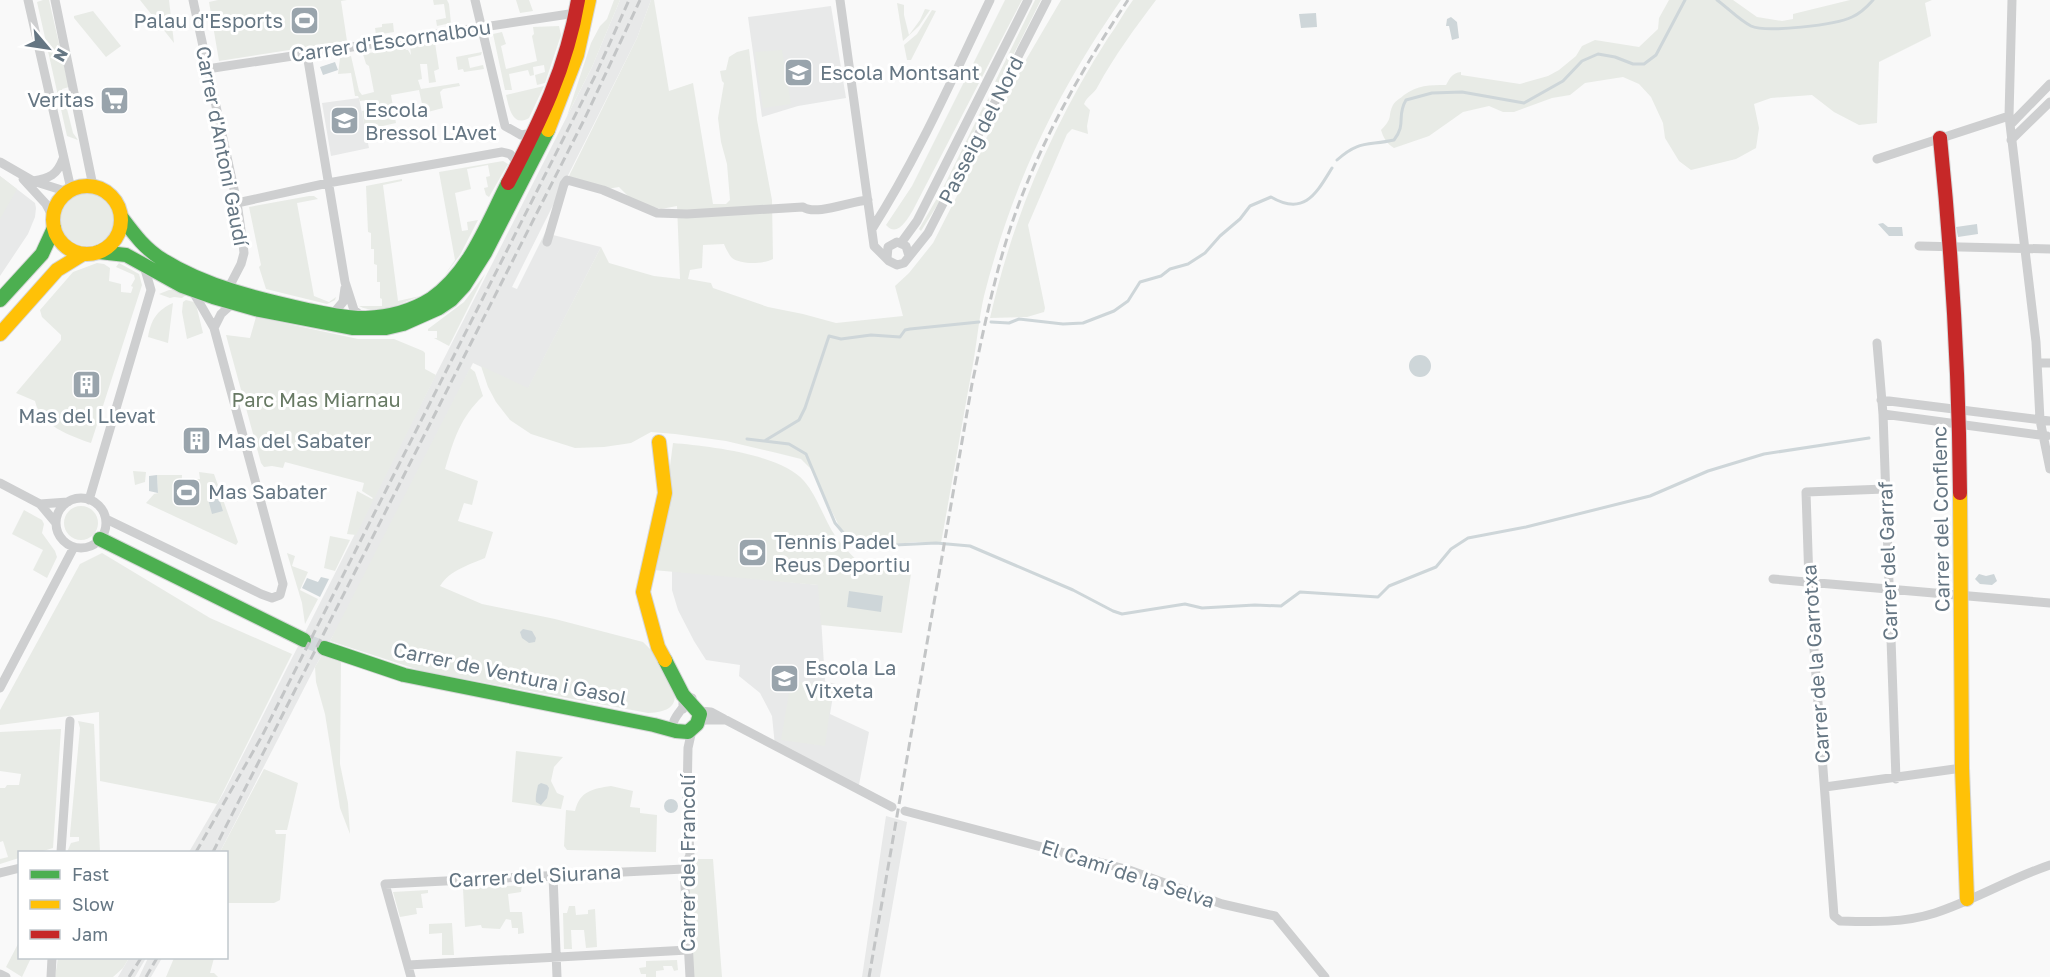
<svg xmlns="http://www.w3.org/2000/svg" width="2050" height="977" font-family="'Golos Text',sans-serif">
  <style>
    .built { fill: #e8e9e9 }
    .green { fill: #e8ebe6 }
    .water { fill: #ced6d9 }
    .lines { fill: none; stroke-linecap: round; stroke-linejoin: round }
    .stream { stroke: #ced6d9; stroke-width: 3 }
    .secondary-tunnel { stroke: #d4d8dc; stroke-width: 14; stroke-dasharray: 14 7; stroke-linecap: butt }
    .fast-casing { stroke: #d5d6d7; stroke-width: 16 }
    .slow-casing { stroke: #d5d6d7; stroke-width: 16 }
    .jam-casing { stroke: #d5d6d7; stroke-width: 16 }
    .street { stroke: #cecfd0; stroke-width: 9 }
    .fast { stroke: #4caf50; stroke-width: 14 }
    .slow { stroke: #ffc107; stroke-width: 14 }
    .jam { stroke: #c62828; stroke-width: 14 }
    .rail { stroke: #c3c5c6; stroke-width: 3; stroke-dasharray: 9 4.5; stroke-linecap: butt }
    .labels { text-anchor: middle; stroke-width: 6; stroke-linejoin: round; paint-order: stroke }
    .poi-label { font-size: 20px; fill: #657683; stroke: #fff; text-anchor: start }
    .street-label { font-size: 20px; fill: #657683; stroke: #fff }
    .park-label { font-size: 20px; fill: #687a64; stroke: #fff }
  </style>
  <rect width="100%" height="100%" fill="#f9f9f9"/>
  <path class="built" d="M620,0h31l-14,38 -125,249 5,2 28,-56 56,14 -73,142 -55,-26 -124,245 -34,59 -95,185h-31l35,-60 368,-725z
    M831,6l15,92 -48,8 -36,11 -14,-100z
    M359,98l10,50 -38,8 -9,-53z
    M0,176l35,27 1,5 -1,9 -7,17 -28,42z
    M672,570l147,15 6,96 10,3 -5,30 39,18 -11,58 -83,-44 -3,-30 -12,-23 -21,-17 1,-11 -34,-5 -12,-19 -16,-31 -6,-20z
    M886,816l21,6 -27,155h-18z
    M129,958h17l-11,19h-17z
    M148,958h14l-11,19h-12z"/>
  <path class="green" d="M43,0h6l20,87 -7,2 11,44 5,7 -11,-4 -30,-134z
    M140,0h29l5,43z
    M218,0h129l-6,1 6,40 -128,20 -10,-59z
    M433,0h14l2,4 2,19 -14,3 -1,-6 10,-2 -2,-14 -10,1z
    M516,0h13l4,11 -13,2z
    M614,0h6l-28,67 -25,49 24,-73 9,-17 7,-7z
    M651,0h3l15,91 24,-8 20,121h13l4,-4 -3,-36 -6,-22 -3,-24 6,-35 -2,-2 -2,-10 6,-1 3,-13 8,-5 12,-3 8,71 15,80 1,59c-9,5 -32,6 -41,-1 -3,-3 -6,-9 -8,-14l-21,1 -1,23 -12,2 -2,9 23,4 2,5 55,19 35,7 33,9 67,-7 -8,-30 14,-13 24,-30 94,-185 34,-58h60c-65,94 -109,185 -137,296 -5,22 -7,45 -11,68 -11,59 -21,119 -32,179l-26,-1 -38,4 -14,-2 -13,-6 -10,-10 -29,-59 -10,-10 -24,-6 -51,-12 -51,-7 -24,-2 -20,11 -27,4 -29,1 -44,-14 -21,-14 -14,-18 -8,-15 -7,-21 47,22 73,-141 8,16 45,13 26,3 -3,-73 -16,3 -19,-5 -12,-6 -11,-11 -12,2 -39,-11 69,-140z
    M1005,0h17l-109,210c-6,10 -16,28 -27,15l26,-39z
    M1035,0h6l-42,83 -4,-1z
    M1133,0h23c-21,28 -41,55 -58,86 -3,7 -11,10 -14,18l6,6 -3,16 1,8 -16,-5 -5,5 -39,91 17,83 -1,4 -17,5 -37,1c23,-101 62,-192 118,-280 9,-12 16,-26 25,-38z
    M1669,0h64l24,17 25,4 11,-2v-5l57,-14h82l-7,3 6,33 -52,26 -2,61 -18,2 -25,-13 -22,-17 -41,3 -17,6 5,24 -3,20 -20,11 -45,11 -12,-9 -14,-23 -2,-15 -12,-26 -12,-13 -16,-7 -38,6 -15,12 -18,3 -38,14h-11l-14,-6 -26,6 -34,24 -35,12c-7,-4 -11,-11 -13,-18 13,-13 6,-13 12,-25 3,-5 8,-7 11,-10 14,-10 25,-10 42,-10 4,-7 6,-12 15,-13v3l59,9 28,-8 11,-6 17,-14 6,-10 13,-6 44,7 19,-18 1,-11z
    M897,3l7,2v10l5,20 11,-15 5,-11 5,1 -11,16 -16,15z
    M932,10l4,1 -25,49h-4l-3,-15 13,-11z
    M93,11l28,35 -15,11 -32,-39v-2z
    M393,23l1,9 -18,3 -1,-7 7,-1v-3z
    M559,26l2,9 -16,48 -8,2 -2,-10 10,-3 -1,-7 -11,2 1,8 -4,1 -2,-6 -19,4 3,16h-7l-12,-56 9,-2 4,12 -5,2 5,23 31,-8 -5,-25 2,-2 -1,-7z
    M435,43l4,26 -5,2 2,11 -7,1 -2,-19h-7l2,15 -4,1 3,9 38,-6 1,3 -17,3 -3,3 3,16 -19,5 -5,-23 -28,5 5,28 -31,7 -3,-19 7,-1 -2,-10 -7,1 -2,-5h-3l-4,-23 -13,1 2,-16 11,-2 8,35 3,4 12,-3 -5,-26 -3,-2 -3,-10 41,-7 2,3h2l3,5 -1,-8z
    M782,50l9,54 -28,4 -8,-56z
    M482,52l-1,3 -13,3 2,10 13,-3 1,4 -20,3 -1,-3 -5,1 -2,-13z
    M544,86l-15,32c-17,10 -20,-11 -23,-23z
    M989,98v4l-51,102 -17,27 -2,-2 24,-41 42,-85z
    M503,161l5,3 -19,33 -3,-2 -2,-7 4,-1 -2,-10 4,-1 -2,-11 -21,4 4,20 -16,4 7,38 6,-1 -1,-8 11,-2 -18,35 -16,21 11,-16 -16,-88z
    M0,176l17,13 -17,30z
    M402,179v2l-19,4 15,116 22,-5c-18,7 -42,20 -61,10h23v-7l-2,-1v-16h-3v-17l-3,-1v-15h-3v-16l-3,-1 -2,-46z
    M60 219a27 27 0 1 1 54 0a27 27 0 1 1-54 0Z
    M309,196h5l4,3 -21,4 17,93 15,6 7,-5 -1,3 -8,4 -61,-15 -7,-22 2,-2 -12,-58z
    M97,263l7,1 6,4 -1,13 12,3v8l10,1 2,-6 -2,-1 4,-7 -1,-4 -18,-8 3,-4 20,11 3,11 -51,158c-21,-7 -51,-18 -56,-42l-19,-8 45,-53v-5l-19,-18 -2,-7 33,-38z
    M485,274l-36,72 -15,-8h3v-7h-9v-2l36,-27z
    M169,290h6l12,4 -5,4 -8,-1 -4,1 -11,-4z
    M186,300l8,2 2,2 7,29 -16,6 -5,-27 1,-10z
    M173,303l-5,40 -20,-6c3,-17 9,-27 25,-34z
    M256,317l102,22h36l29,12 2,2v16l11,6 -80,160 -9,-1 10,-43 15,8 1,-1 -11,-7 2,-8 -79,-21 -2,6 -11,-2 -8,1 -3,-4 -35,-128 24,3z
    M470,368l5,4 8,24c-23,22 -29,43 -38,73l33,12 -6,24 -8,-2 -6,18 35,11 -8,26c-16,7 -35,12 -45,28l42,18 73,15 88,23c10,9 16,18 23,30 13,23 15,40 -18,41l-226,-42 -92,-30z
    M673,443c35,3 108,11 131,38 14,16 20,39 32,56 8,11 19,21 28,31l47,6 -9,59 -81,-8 -3,-40 -165,-15 10,-50z
    M133,471l13,1 -1,10 -10,3z
    M199,472l15,2 24,68 -2,3 -90,-42 8,-9 4,-1 -1,-18h25l-1,27 12,1 2,-24h5z
    M64 523a17 17 0 1 1 34 0a17 17 0 1 1-34 0Z
    M24,510l18,10 2,4 -2,9 13,18 2,6 -10,21 -14,-8 10,-20 -31,-16z
    M330,536l20,4 -15,31 -11,-3z
    M102,553l108,65 82,36 -75,150 -117,-23 -1,-69 -99,13v-15l80,-146z
    M287,553l8,3 -3,10 16,6 -8,18 18,9 -13,25 -3,-21z
    M322,655l19,6 -1,103 8,39 2,31 -10,-26 -15,-94 -9,-32 -1,-15z
    M791,681l42,5 -8,60 -44,-6z
    M78,721l16,3 6,128h-33l4,-9 8,-2v-4h-9v-3l10,-106z
    M61,729l-8,119 -13,4h-20l-1,6 -19,6v-5l8,-2 -5,-16 -3,1v-54h5l2,-3h12l2,-11 -21,-3v-39z
    M516,751l47,6 -9,10 -3,14 6,12 7,3 -3,13 -49,-7z
    M264,769l34,14 -11,47h-12l1,4h10l-6,66 -6,3h-47l-1,-51h-6z
    M611,786l22,5 -3,16 10,1v5l17,2 -1,37 -89,-2 -3,-4 2,-36 9,1c5,-20 17,-22 36,-25z
    M696,859h17l9,118h-30c-2,-35 -10,-85 4,-118z
    M522,885l-1,7 -13,2 2,18h12l2,21 -6,1v-6h-6l-1,-8 -5,-1 -6,10 -18,-1 -1,-3 -16,2 -2,-38z
    M428,890v3l-7,1 2,14h-7l1,6 -17,3 -7,-25z
    M569,906h6l1,9 12,-1v-4l7,-1 2,38 -11,1 -2,-18h-13l1,19h-8l-1,-36h4z
    M452,923l2,32h-12v-22l-13,1v-10z
    M19,942l1,16h11l-9,19 -16,-10z
    M58,958h71l-6,10 -10,9h-58z
    M174,958h40l-4,15h4l4,4h-52z
    M677,960l1,10 -4,1 -2,-5h-9l1,4 -8,1v6h-10v-3h-5l-2,-6 7,-1v-6z"/>
  <path class="water" d="M1316,13l1,14 -16,1 -2,-14z
    M1451,17l6,5 2,16 -7,2 -3,-14h-3l1,-7z
    M335,62l3,8 -15,5 -3,-8z
    M1883,223l5,4h14l1,9h-14l-11,-12z
    M1977,224l1,10 -20,3 -2,-10z
    M1409 366a11 11 0 1 1 22 0a11 11 0 1 1-22 0Z
    M157,475l1,18 -9,-2v-15z
    M182,481h11l-1,22 -11,-1z
    M217,492l6,19 -11,3 -5,-19z
    M1979,574l7,2 8,-2 3,7 -5,4 -12,-1 -5,-5z
    M321,577l8,2 -9,18 -18,-9 5,-10 11,4z
    M849,591l34,5 -2,16 -34,-5z
    M523,629l9,2 4,7 -1,4 -6,1 -7,-5 -2,-6z
    M541,783l6,2 2,3 -2,10 -6,7 -5,-3c-1,-6 1,-11 2,-17z
    M664 806a7 7 0 1 1 14 0a7 7 0 1 1-14 0Z"/>
  <g class="lines">
    <path class="stream" d="M1717,0c11,8 22,20 34,26 15,7 85,-1 101,-9 9,-4 15,-10 21,-17
      M1337,160c22,-20 30,-14 57,-20 13,-17 2,-23 12,-40l26,-7 30,-1 62,11 39,-22 19,-20 16,-7 17,3 18,7h11l12,-9 29,-55
      M991,322l18,1 10,-4 44,5 20,-1 31,-12 14,-10 12,-19 21,-6 9,-7 18,-5 17,-11 15,-17 20,-17 10,-13 21,-9c34,20 46,-5 61,-29
      M747,439l42,5 17,10 29,69 11,13 10,7 18,3 62,-3 34,3 103,44 40,21 9,3 63,-10 17,4 53,-3 26,1 19,-14 78,5 11,-11 47,-19 15,-18 17,-11 58,-11 124,-31 58,-25 56,-17 105,-16
      M766,440l33,-20 6,-12 24,-72 12,3 30,-4 29,2 5,-7 5,-1 69,-7"/>
    <path class="secondary-tunnel" d="M304,640l20,8"/>
    <defs>
      <path id="fast" d="M122,218c12,16 23,31 41,42 43,27 96,39 145,50 19,4 39,9 58,8 23,-1 46,-7 65,-19 39,-27 56,-75 77,-116
        M99,252l27,3 56,31 31,11 46,13 93,18h34l17,-4 36,-16 12,-8 13,-14 21,-33 63,-123
        M0,300l42,-46 12,-26
        M100,539l204,101
        M324,648l80,27 250,50 22,6 12,1 9,-8 3,-10 -17,-19 -18,-35"/>
      <path id="slow" d="M548,130l29,-75 12,-55
        M53 220a34 34 0 1 1 68 0a34 34 0 1 1-68 0Z
        M0,334l57,-64 26,-16
        M659,442l6,51 -22,99 15,55 7,13
        M1960,493l2,275 5,131"/>
      <path id="jam" d="M1940,138c12,118 19,236 20,355
        M508,183c31,-59 59,-116 70,-183"/>
    </defs>
    <use href="#fast" class="fast-casing"/>
    <use href="#slow" class="slow-casing"/>
    <use href="#jam" class="jam-casing"/>
    <path class="street" d="M28,0l43,189
      M55,0l38,186
      M193,0l44,203 6,41 1,9 -3,11 -13,25
      M475,0l30,126 16,9 12,-2
      M840,0l34,246 15,15 8,4 7,-2 24,-30 119,-233
      M2012,0l-3,116 27,226 4,78 10,49
      M307,54l38,228 9,28 10,8
      M207,69l369,-56
      M2010,125l40,-41
      M2011,140l39,-38
      M1877,159l132,-43
      M0,162l33,19 35,11
      M23,179l23,25 7,13
      M33,181c17,-3 24,-6 30,-22
      M237,203l91,-20 174,-31 8,2 8,9
      M872,229c46,-72 81,-152 118,-229
      M547,242l17,-58 3,-4 36,10 54,23 30,1 116,-7c13,9 48,-6 65,-7
      M901,243l16,-22 111,-221
      M1919,246l131,3
      M887,258l1,-11 9,-5 9,4 3,10
      M332,315l11,-13 2,-14
      M214,328l7,-14 12,-11
      M1877,343l6,71 13,365
      M2037,363h13
      M1881,400l169,21
      M1883,414l164,22
      M0,483l40,21 16,19
      M1885,489l-79,3 3,90 25,334 6,5c32,1 64,2 95,-8 40,-13 76,-35 115,-48
      M56 523a25 25 0 1 1 50 0a25 25 0 1 1-50 0Z
      M89,500l62,-210 -7,-24
      M40,504l28,-2
      M106,519l155,75 11,4 8,-3 3,-11 -69,-256 -22,-38
      M1773,579l277,24
      M0,688l74,-141
      M699,711l12,1 13,7
      M697,723l8,-3h21l166,87
      M676,731c-2,-4 -4,-5 -2,-10 1,-4 14,-21 18,-23l-9,-3v14
      M1825,787l137,-19
      M905,811l224,59 93,34 53,12 50,61
      M61,852l9,-131
      M0,873l20,-5
      M553,875l4,102
      M408,965l280,-15
      M0,974l6,3
      M51,977l1,-19
      M411,977l-26,-93 299,-15
      M690,977l-6,-108 6,-14 -3,-57 1,-50 4,-18"/>
    <use href="#fast" class="fast"/>
    <use href="#slow" class="slow"/>
    <use href="#jam" class="jam"/>
    <path class="rail" d="M196,852l66,-116 334,-662 33,-74
      M213,852l372,-734 55,-118
      M129,977l12,-19
      M146,977l11,-19
      M869,977l103,-593c11,-51 21,-102 37,-152 27,-83 70,-159 119,-232"/>
  </g>
  <defs>
    <symbol id="stadium-square" viewBox="-11 -11 22 22"><rect x="-9" y="-9" width="18" height="18" rx="4" fill="#99a4ac" stroke="#fff"/><path d="M0-5a6.5 5 0 1 0 0 10a6.5 5 0 1 0 0-10ZM-3.5-1.8h7v3.6h-7Z" fill="#fff"/></symbol>
    <symbol id="school-square" viewBox="-11 -11 22 22"><rect x="-9" y="-9" width="18" height="18" rx="4" fill="#99a4ac" stroke="#fff"/><path d="M0-5L7-2L0 1L-7-2ZM-4 1L0 2.5L4 1V4Q0 6-4 4Z" fill="#fff"/></symbol>
    <symbol id="supermarket-square" viewBox="-11 -11 22 22"><rect x="-9" y="-9" width="18" height="18" rx="4" fill="#99a4ac" stroke="#fff"/><path d="M-6-5.5h2.5l.6 2H6L4.5 2H-2.5L-4.4-4H-6ZM-1.5 3.2a1.3 1.3 0 1 0 .1 0ZM3 3.2a1.3 1.3 0 1 0 .1 0Z" fill="#fff"/></symbol>
    <symbol id="building-square" viewBox="-11 -11 22 22"><rect x="-9" y="-9" width="18" height="18" rx="4" fill="#99a4ac" stroke="#fff"/><path d="M-4-6H4V6H1V3H-1V6H-4ZM-2.5-4.3h1.7v1.8h-1.7ZM.8-4.3h1.7v1.8H.8ZM-2.5-1h1.7V.8h-1.7ZM.8-1h1.7V.8H.8Z" fill="#fff"/></symbol>
  </defs>
  <g fill-rule="evenodd">
    <use href="#stadium-square" x="288" y="4" width="33" height="33"/>
    <use href="#school-square" x="782" y="56" width="33" height="33"/>
    <use href="#supermarket-square" x="98" y="84" width="33" height="33"/>
    <use href="#school-square" x="328" y="104" width="33" height="33"/>
    <use href="#building-square" x="70" y="368" width="33" height="33"/>
    <use href="#building-square" x="180" y="424" width="33" height="33"/>
    <use href="#stadium-square" x="170" y="476" width="33" height="33"/>
    <use href="#stadium-square" x="736" y="536" width="33" height="33"/>
    <use href="#school-square" x="768" y="662" width="33" height="33"/>
  </g>
  <g class="labels">
    <g class="poi-label">
      <text x="283" y="28" text-anchor="end">Palau d'Esports</text>
      <text x="820" y="80">Escola Montsant</text>
      <text x="94" y="107" text-anchor="end">Veritas</text>
      <text x="365" y="117">Escola<tspan x="365" dy="23">Bressol L'Avet</tspan></text>
      <text x="87" y="423" text-anchor="middle">Mas del Llevat</text>
      <text x="217" y="448">Mas del Sabater</text>
      <text x="208" y="499">Mas Sabater</text>
      <text x="774" y="549">Tennis Padel<tspan x="774" dy="23">Reus Deportiu</tspan></text>
      <text x="805" y="675">Escola La<tspan x="805" dy="23">Vitxeta</tspan></text>
    </g>
    <g class="street-label">
      <text transform="translate(391 41) rotate(-8)" y="7">Carrer d'Escornalbou</text>
      <text transform="translate(981 130) rotate(-63)" y="7">Passeig del Nord</text>
      <text transform="translate(222 146) rotate(79)" y="7">Carrer d'Antoni Gaudí</text>
      <text transform="translate(1941 519) rotate(-91)" y="7">Carrer del Conflenc</text>
      <text transform="translate(1888 561) rotate(-92)" y="7">Carrer del Garraf</text>
      <text transform="translate(1816 664) rotate(-94)" y="7">Carrer de la Garrotxa</text>
      <text transform="translate(510 674) rotate(12)" y="7">Carrer de Ventura i Gasol</text>
      <text transform="translate(688 863) rotate(-90)" y="7">Carrer del Francolí</text>
      <text transform="translate(1128 874) rotate(18)" y="7">El Camí de la Selva</text>
      <text transform="translate(535 876) rotate(-3)" y="7">Carrer del Siurana</text>
    </g>
    <g class="park-label">
      <text x="316" y="407">Parc Mas Miarnau</text>
    </g>
  </g>
  <rect x="18" y="851" width="210" height="108" fill="#ffffff" stroke="#c1c8cd" stroke-width="1.5"/>
  <rect x="30" y="870" width="30" height="9" fill="#4caf50" stroke="#c1c8cd" stroke-width="1.5"/>
  <text x="72" y="881" font-size="18" fill="#657683">Fast</text>
  <rect x="30" y="900" width="30" height="9" fill="#ffc107" stroke="#c1c8cd" stroke-width="1.5"/>
  <text x="72" y="911" font-size="18" fill="#657683">Slow</text>
  <rect x="30" y="930" width="30" height="9" fill="#c62828" stroke="#c1c8cd" stroke-width="1.5"/>
  <text x="72" y="941" font-size="18" fill="#657683">Jam</text>
  <g transform="translate(48 48) rotate(119)" stroke="#ffffff" stroke-width="4.5" paint-order="stroke">
  <path d="M0-4.5L10 22L0 15L-10 22Z" fill="#657683"/>
  <text y="-9" font-size="16" font-weight="bold" text-anchor="middle" fill="#657683">N</text>
  </g>
</svg>
